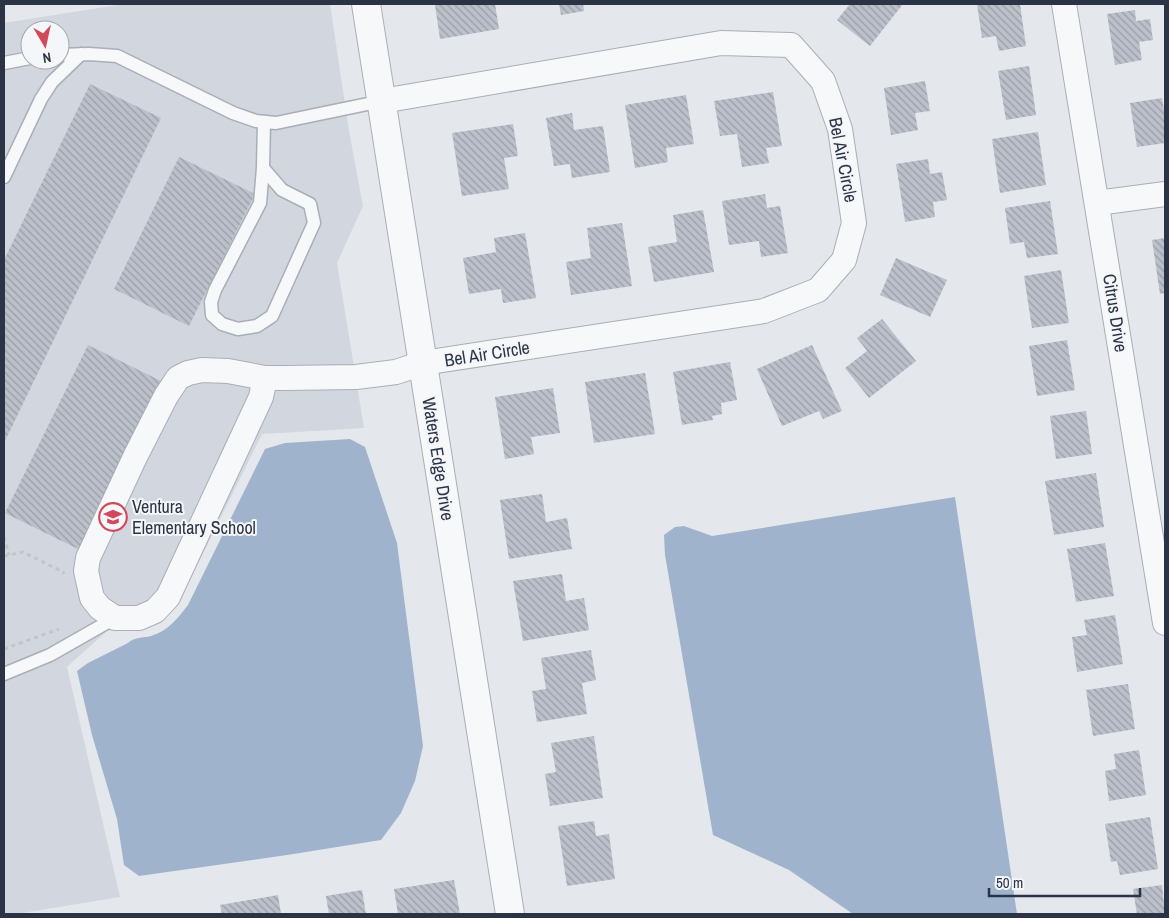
<svg xmlns="http://www.w3.org/2000/svg" width="1169" height="918" font-family="'Archivo Narrow',sans-serif">
  <style>
    .built { fill: #d2d6de; fill-rule: evenodd }
    .water { fill: #9fb4cc }
    .building { fill: url(#building-back-hatch) }
    .lines { fill: none; stroke-linecap: round; stroke-linejoin: round }
    .service-casing { stroke: #a9aeb7; stroke-width: 15 }
    .minor-casing { stroke: #a9aeb7; stroke-width: 26 }
    .tertiary-casing { stroke: #a9aeb7; stroke-width: 30 }
    .path { stroke: #c2c5cb; stroke-width: 3; stroke-dasharray: 4 4; stroke-linecap: butt }
    .service { stroke: #f7f8fa; stroke-width: 12 }
    .minor { stroke: #f7f8fa; stroke-width: 24 }
    .tertiary { stroke: #f7f8fa; stroke-width: 28 }
    .labels { text-anchor: middle; stroke-width: 4; stroke-linejoin: round; paint-order: stroke }
    .street-label { font-size: 18px; fill: #2b3445; stroke: #f4f6f9 }
    .poi-label { font-size: 18px; fill: #2b3445; stroke: #f4f6f9; text-anchor: start }
  </style>
  <defs>
    <pattern id="building-back-hatch" width="6" height="6" patternUnits="userSpaceOnUse" patternTransform="scale(1.25)"><rect width="6" height="6" fill="#bbc0ca"/><path d="M-1 5l2 2M0 0l6 6M5-1l2 2" fill="none" stroke="#989da6"/></pattern>
  </defs>
  <rect width="100%" height="100%" fill="#e4e7ec"/>
  <path class="built" d="M124,4h206l19,127 14,75 -26,57 27,165 -102,6 -82,166 -8,9 -8,10 -14,7 -27,5 -15,-1 -41,37 53,230 -104,17h-12v-891zM30,30h30v30h-30z"/>
  <path class="water" d="M350,439l15,8 32,96 26,203 -8,35 -14,32 -20,27 -94,15 -148,21 -15,-11 -7,-46 -25,-84 -15,-64 11,-8 40,-20c6,-6 15,-5 23,-7 17,-5 27,-18 37,-31l77,-156 20,-6z
    M955,497l62,417h-164l-64,-44 -76,-35 -48,-280 -1,-20 11,-8 9,-1 28,10z"/>
  <path class="building" d="M443,4h52l4,25 -59,10 -5,-34z
    M559,4h24l1,7 -23,4z
    M850,4h53l-33,42 -33,-26z
    M977,4h43l6,42 -27,5 -3,-15 -14,2z
    M1135,10l1,11 14,-2 3,21 -14,2 3,18 -27,5 -8,-51z
    M1029,66l7,49 -30,5 -8,-49z
    M925,81l5,30 -15,2 3,17 -27,5 -7,-47z
    M90,84l71,34 -157,325v-183z
    M773,92l9,54 -16,2 3,15 -27,4 -5,-33 -17,2 -6,-35z
    M686,95l8,49 -28,4 2,14 -33,6 -10,-63z
    M1162,98l3,18v27l-28,4 -7,-44z
    M572,113l2,17 29,-4 7,46 -38,6 -2,-14 -16,2 -8,-48z
    M513,124l5,32 -14,2 5,31 -47,7 -10,-63z
    M1038,132l8,53 -46,8 -8,-54z
    M179,157l76,37 -66,132 -75,-37z
    M928,159l2,15 12,-2 5,28 -14,2 2,15 -30,5 -9,-58z
    M765,194l2,14 13,-2 8,47 -27,4 -2,-16 -30,4 -7,-44z
    M1050,201l8,53 -31,4 -3,-16 -14,2 -5,-36z
    M703,210l11,62 -60,10 -6,-35 29,-5 -4,-27z
    M622,223l10,63 -61,9 -5,-33 25,-4 -4,-30z
    M525,233l11,65 -33,5 -2,-14 -32,5 -6,-36 33,-6 -2,-14z
    M1165,238v55l-5,1 -8,-54z
    M896,258l51,22 -17,37 -50,-22z
    M1061,270l8,53 -37,5 -8,-52z
    M882,319l34,42 -47,37 -24,-30 22,-17 -10,-13z
    M1067,340l8,50 -38,6 -8,-50z
    M88,345l75,37 -83,168 -75,-37z
    M812,345l30,66 -19,8 -4,-8 -37,15 -25,-57z
    M730,362l7,38 -16,3 1,11 -10,2 1,4 -31,5 -9,-53z
    M645,373l10,61 -61,9 -9,-61z
    M553,388l7,45 -29,4 3,17 -29,5 -10,-62z
    M1086,411l6,43 -36,5 -6,-43z
    M1096,473l8,54 -50,8 -9,-54z
    M542,494l4,28 21,-4 5,31 -63,10 -9,-59z
    M1105,543l9,53 -38,6 -9,-53z
    M562,574l4,27 18,-3 5,32 -66,11 -10,-60z
    M1115,615l8,49 -46,8 -5,-35 15,-2 -3,-15z
    M591,650l5,30 -14,3 5,31 -50,8 -5,-31 14,-2 -5,-31z
    M1128,684l7,45 -42,7 -7,-46z
    M594,736l9,62 -53,8 -5,-32 11,-2 -5,-29z
    M1139,750l7,45 -37,6 -4,-30 11,-2 -2,-15z
    M1150,817l8,52 -38,6 -3,-14 -6,1 -6,-38z
    M594,821l2,15 13,-2 6,45 -48,7 -9,-60z
    M454,880l6,34h-62l-4,-25z
    M1162,885l3,29h-28l-4,-25z
    M362,890l4,24h-37l-3,-18z
    M278,895l3,19h-59l-2,-9z"/>
  <g class="lines">
    <defs>
      <path id="service" d="M60,55l29,-1 28,2 116,57 23,8 20,2 106,-22
        M4,63l26,-5
        M263,168l19,22 28,14 4,19 -42,93 -15,10 -19,3 -16,-5 -10,-9 -1,-13 4,-12 45,-87 3,-35 1,-46
        M4,177l37,-78 11,-17 29,-28
        M4,674l46,-19 65,-37"/>
      <path id="minor" d="M1064,4l101,619
        M1097,203l68,-9
        M265,378l-4,19 -93,200 -13,14 -16,7h-24l-15,-10 -8,-10 -6,-27 2,-13 47,-101 31,-61 12,-18 10,-5 14,-3 26,1 37,7h20l71,-1 40,-5 27,-9 341,-52 54,-21 26,-30 10,-37 -14,-94 -17,-48 -32,-36 -70,-2 -339,58"/>
      <path id="tertiary" d="M366,4l144,910"/>
    </defs>
    <use href="#service" class="service-casing"/>
    <use href="#minor" class="minor-casing"/>
    <use href="#tertiary" class="tertiary-casing"/>
    <path class="path" d="M4,537l5,18
      M4,556l19,-4 40,20 1,2
      M4,649l55,-20"/>
    <use href="#service" class="service"/>
    <use href="#minor" class="minor"/>
    <use href="#tertiary" class="tertiary"/>
  </g>
  <defs>
    <symbol id="school-ring" viewBox="-11 -11 22 22"><circle r="9.5" fill="#f4f6f9" stroke="#d1495b" stroke-width="1.5"/><path d="M0-5L7-2L0 1L-7-2ZM-4 1L0 2.5L4 1V4Q0 6-4 4Z" fill="#d1495b"/></symbol>
  </defs>
  <g fill-rule="evenodd">
    <use href="#school-ring" x="97" y="501" width="32" height="32"/>
  </g>
  <g class="labels">
    <g class="street-label">
      <text transform="translate(843 160) rotate(79)" y="6">Bel Air Circle</text>
      <text transform="translate(1115 313) rotate(81)" y="6">Citrus Drive</text>
      <text transform="translate(487 354) rotate(-9)" y="6">Bel Air Circle</text>
      <text transform="translate(438 459) rotate(81)" y="6">Waters Edge Drive</text>
    </g>
    <g class="poi-label">
      <text x="132" y="513">Ventura<tspan x="132" dy="21">Elementary School</tspan></text>
    </g>
  </g>
  <rect width="1169" height="918" fill="none" stroke="#2b3445" stroke-width="10"/>
  <g transform="translate(45 45) rotate(171)"><circle r="24" fill="#f4f6f9" stroke="#a4a8b1"/>
  <path d="M0-4L9 19L0 12L-9 19Z" fill="#d1495b"/>
  <text y="-8" font-size="14" font-weight="bold" text-anchor="middle" fill="#2b3445">N</text>
  </g>
  <path d="M989 888v8h151v-8" fill="none" stroke="#2b3445" stroke-width="2.5"/>
  <text x="996" y="888" font-size="15" fill="#2b3445" stroke="#f4f6f9" stroke-width="4" paint-order="stroke">50 m</text>
</svg>
